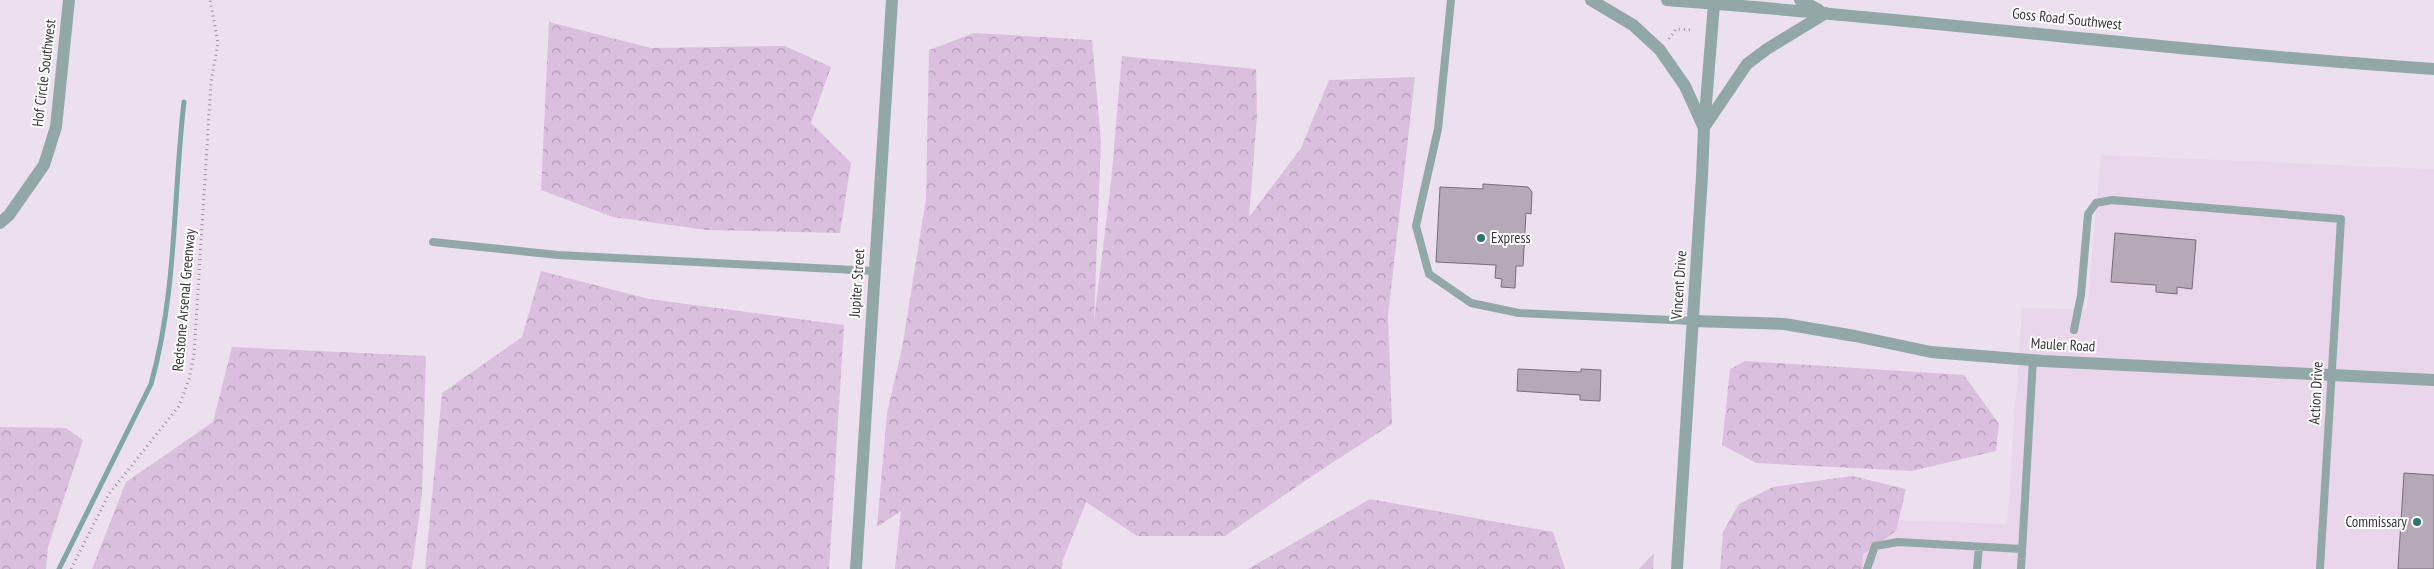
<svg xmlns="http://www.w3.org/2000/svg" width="2434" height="569" font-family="'PT Sans Narrow',sans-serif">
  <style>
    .built { fill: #e9d6eb }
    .forest { fill: url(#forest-crowns) }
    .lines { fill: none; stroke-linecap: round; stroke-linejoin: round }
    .stream { stroke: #81a6a6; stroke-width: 5 }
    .building { fill: #b5a9b7; stroke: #786c79 }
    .path { stroke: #9a919b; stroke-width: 3; stroke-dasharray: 1 4; stroke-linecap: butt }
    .service { stroke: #91a8a6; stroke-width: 8 }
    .minor { stroke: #91a8a6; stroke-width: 12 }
    .tertiary { stroke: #91a8a6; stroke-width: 12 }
    .poi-dot { fill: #2c7572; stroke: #fff; stroke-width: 2 }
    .labels { text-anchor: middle; stroke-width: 4; stroke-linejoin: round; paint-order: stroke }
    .street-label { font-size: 15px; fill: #3b363c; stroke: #fff }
    .poi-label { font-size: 15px; fill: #3b363c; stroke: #fff; text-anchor: start }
  </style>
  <defs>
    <pattern id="forest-crowns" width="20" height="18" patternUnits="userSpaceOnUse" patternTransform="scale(1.25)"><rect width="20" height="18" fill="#dbbfde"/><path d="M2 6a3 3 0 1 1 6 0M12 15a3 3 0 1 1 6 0" fill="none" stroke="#b39cb5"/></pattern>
  </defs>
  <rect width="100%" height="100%" fill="#ede0ee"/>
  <path class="built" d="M2101,155l333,14v400h-578l4,-50 147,5 15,-216 65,1z"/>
  <path class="forest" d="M549,22l102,26 134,-2 46,21 -20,56 40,40 -11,70 -133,-3 -94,-13 -72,-27z
    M974,33l118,7 9,101 -7,180 17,-139 11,-126 134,13 1,47 -8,101 52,-69 28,-68 86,-3 -27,239 4,108 -80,52 -87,60h-88l-51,-34 -23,58 -1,9h-167l6,-58 -24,16 10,-114 15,-65 24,-149 3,-149z
    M541,271l108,28 195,26 -15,244h-404l17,-176 80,-56z
    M232,347l194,9 -4,138 -10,75h-320l34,-87 87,-60z
    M1745,361l219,14 35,49 -3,27 -84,20 -156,-8 -34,-18 8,-76z
    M0,427l66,1 17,12 -35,107 -2,22h-46z
    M1852,476l54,13 -10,42 -33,23 -1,15h-142l3,-37 16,-28 34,-17z
    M1370,499l183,33 12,37h-317z
    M1654,553l-1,16h-14z"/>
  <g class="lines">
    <path class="stream" d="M59,569l92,-185c26,-92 22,-188 33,-282"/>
  </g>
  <path class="building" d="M1483,184l45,3 4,5 -1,22 -5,-1 -3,53h-7l-1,22 -14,-1 1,-8 -7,-1 1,-13 -60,-3 4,-75 43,2z
    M2115,233l81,7 -4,49 -15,-2v7l-21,-2v-7l-45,-3z
    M1518,369l63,3v-3l20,1 -1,31 -20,-1v-5l-63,-4z
    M2404,473l30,2v94h-36z"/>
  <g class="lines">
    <path class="path" d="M1669,39l7,-10 15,1
      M71,569l38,-75 70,-88 10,-27 5,-25 17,-272 7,-39 -8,-43"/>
    <path class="service" d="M1451,0l-13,129 -22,97 13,48 42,29 48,10 174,8
      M433,242l125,13 316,16
      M2074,330l7,-35 7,-81 8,-11 16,-3 229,19 -21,350
      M1867,569l8,-23 23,-4 124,7
      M1977,569l2,-22
      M2021,569l12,-209"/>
    <path class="minor" d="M0,223l9,-8 35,-50 12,-38 13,-127
      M1693,321l91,3 71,12 76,16 112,9 391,19
      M856,569l36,-569"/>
    <path class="tertiary" d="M1591,0l42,25 27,25 25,36 19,42
      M1667,0c256,19 511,52 767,69
      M1800,0l19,10
      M1705,126l42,-62 20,-15 59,-36
      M1677,569l25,-393 2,-48 10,-124"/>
  </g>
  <g class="poi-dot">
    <circle cx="1481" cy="238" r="5"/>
    <circle cx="2417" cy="522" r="5"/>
  </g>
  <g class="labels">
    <g class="street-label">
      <text transform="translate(2067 19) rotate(6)" y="5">Goss Road Southwest</text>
      <text transform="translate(44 73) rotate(-83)" y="5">Hof Circle Southwest</text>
      <text transform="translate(857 283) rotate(-86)" y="5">Jupiter Street</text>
      <text transform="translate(1679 285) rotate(-86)" y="5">Vincent Drive</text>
      <text transform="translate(184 300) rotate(-85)" y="5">Redstone Arsenal Greenway</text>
      <text transform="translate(2063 345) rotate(3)" y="5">Mauler Road</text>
      <text transform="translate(2316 393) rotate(-87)" y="5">Action Drive</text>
    </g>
    <g class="poi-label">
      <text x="1491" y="243">Express</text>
      <text x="2407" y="527" text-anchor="end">Commissary</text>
    </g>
  </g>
</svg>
